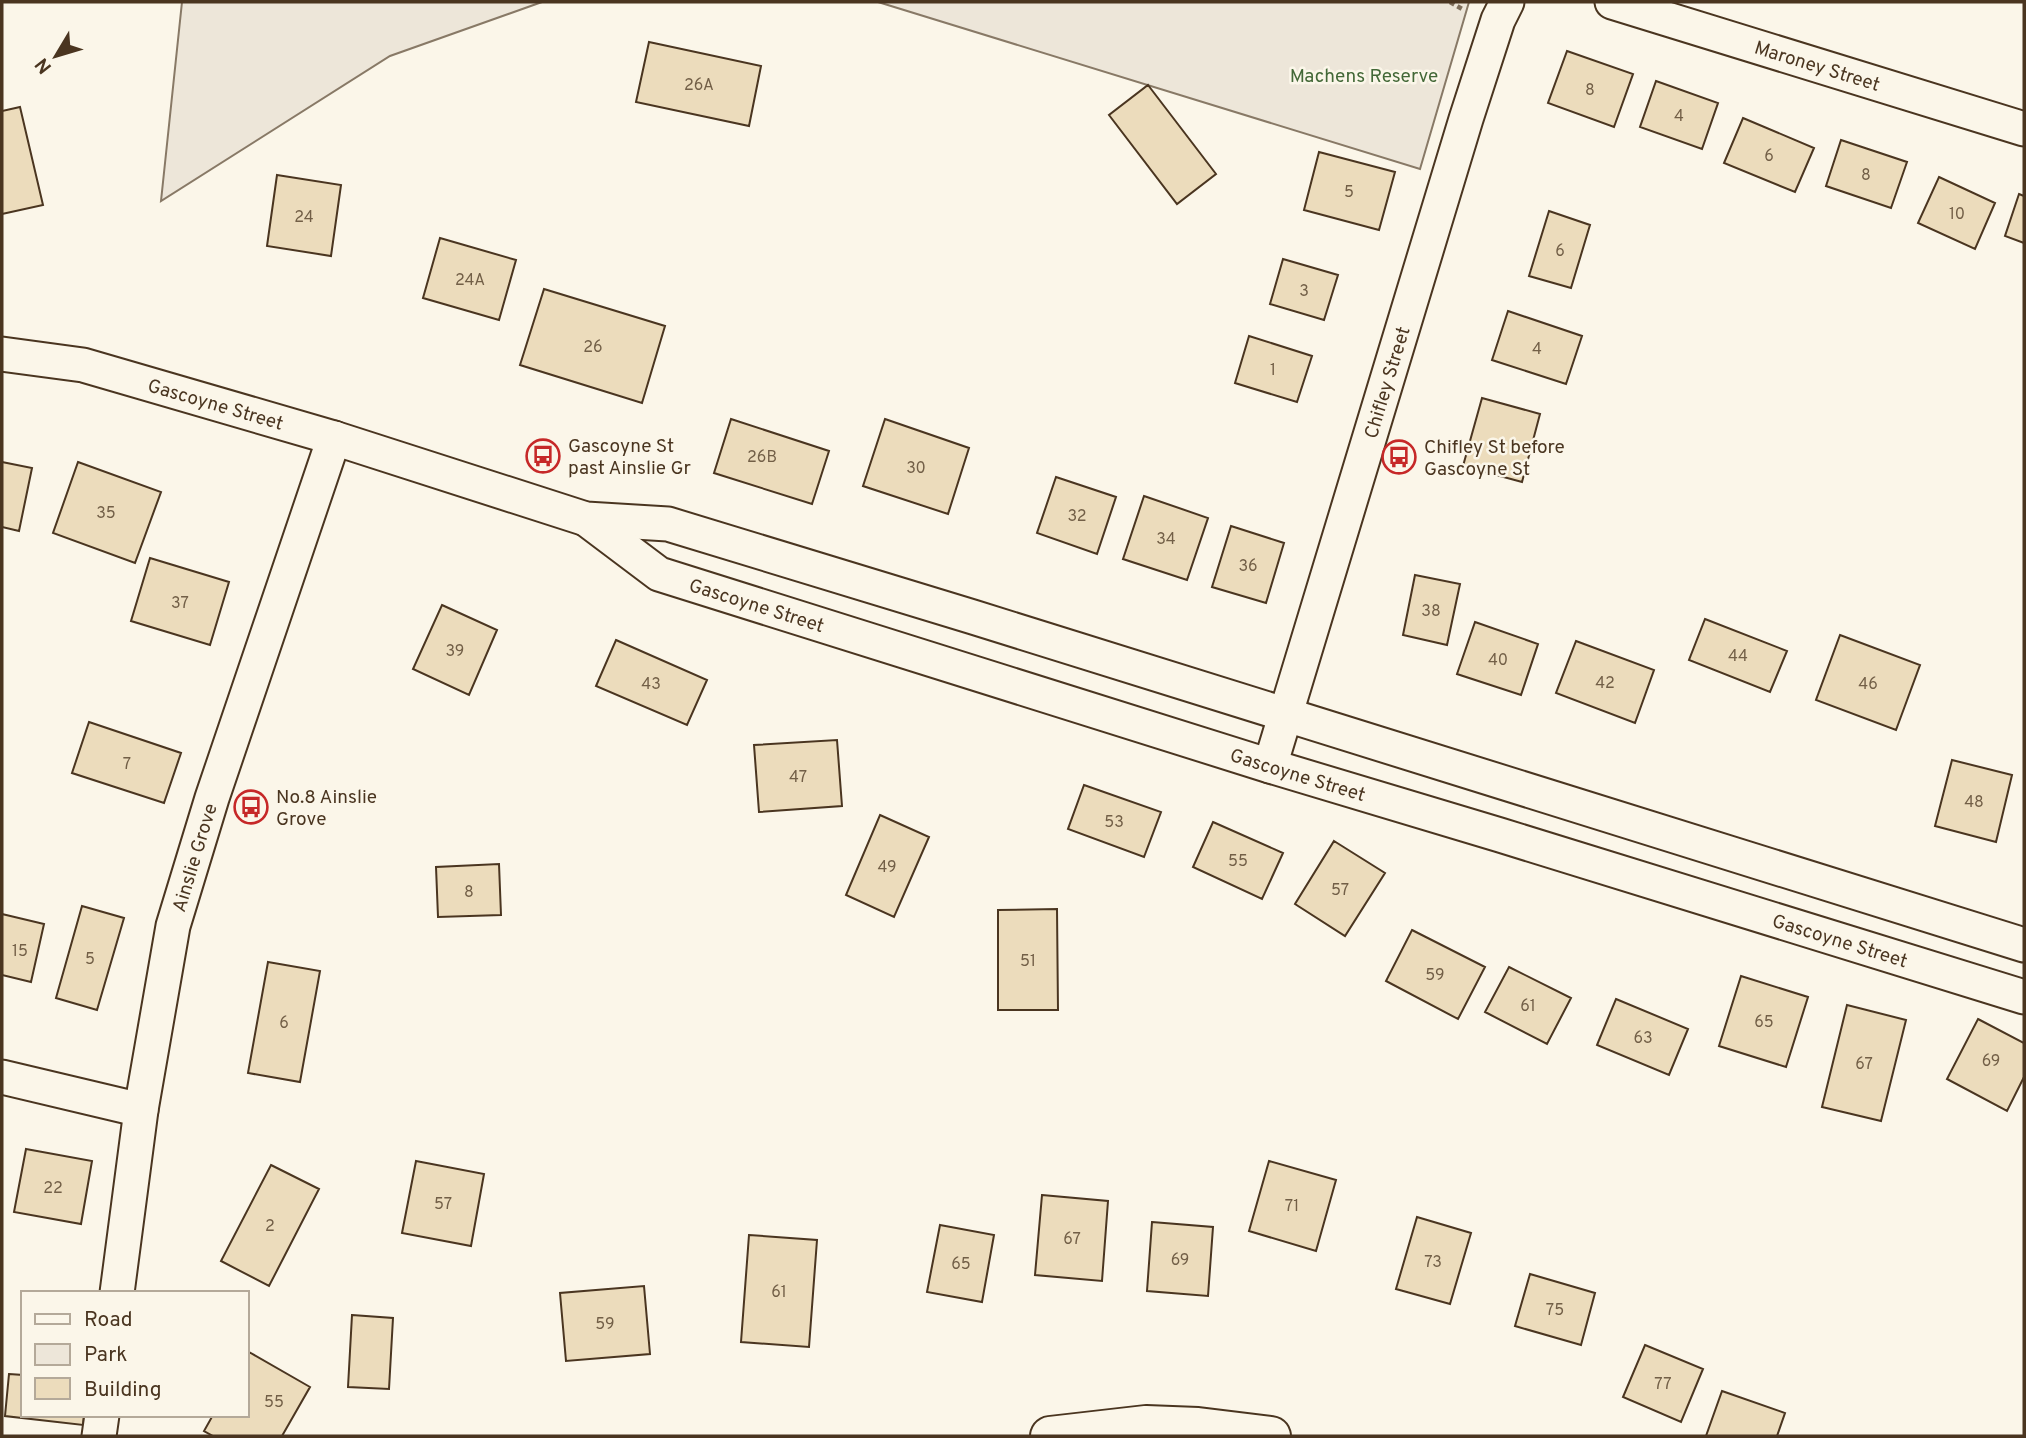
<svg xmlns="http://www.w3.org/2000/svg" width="2026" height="1438" font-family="Overpass,sans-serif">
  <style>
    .green { fill: #ede6d9; stroke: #887966; stroke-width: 2 }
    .building { fill: #ecdcbc; stroke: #4a3520; stroke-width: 2 }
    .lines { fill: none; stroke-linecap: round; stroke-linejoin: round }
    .street-casing { stroke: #4a3520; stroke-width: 37 }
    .secondary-casing { stroke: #4a3520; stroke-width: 42 }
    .path { stroke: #7f6f5c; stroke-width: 4.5; stroke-dasharray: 5 3.5; stroke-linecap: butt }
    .street { stroke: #fbf6e9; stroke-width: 33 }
    .secondary { stroke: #fbf6e9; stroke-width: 38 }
    .labels { text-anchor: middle; stroke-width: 5; stroke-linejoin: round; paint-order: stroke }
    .number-label { font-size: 16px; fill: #725f47 }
    .street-label { font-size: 19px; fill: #4a3520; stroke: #fbf6e9 }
    .park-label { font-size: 19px; fill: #436837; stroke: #fbf6e9 }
    .poi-label { font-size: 19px; fill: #4a3520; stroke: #fbf6e9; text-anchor: start }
  </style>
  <rect width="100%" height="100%" fill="#fbf6e9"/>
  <path class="green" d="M182,2h360l-152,54 -229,145z
    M878,2h591l-49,167z"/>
  <path class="building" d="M649,42l112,24 -12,60 -113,-24z
    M1567,51l66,23 -19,53 -66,-24z
    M1656,81l62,22 -16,46 -62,-22z
    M1148,85l68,89 -39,30 -68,-89z
    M20,107l23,98 -41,9v-103z
    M1743,118l71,30 -19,44 -71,-29z
    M1841,140l66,22 -16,46 -65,-22z
    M1319,152l76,20 -16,58 -75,-20z
    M277,175l64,10 -10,71 -64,-10z
    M1939,177l56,26 -20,46 -57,-26z
    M2019,194l5,2v47l-19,-7z
    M1549,211l41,14 -19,63 -42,-12z
    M440,238l76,22 -17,60 -76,-22z
    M1283,259l55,16 -14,45 -54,-16z
    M544,289l121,37 -23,77 -122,-38z
    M1508,311l74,25 -16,48 -74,-24z
    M1249,336l63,20 -15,46 -62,-19z
    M1482,398l58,16 -18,68 -59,-16z
    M731,419l98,32 -17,53 -98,-31z
    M885,419l84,29 -21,66 -85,-28z
    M2,462l30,6 -13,63 -17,-4z
    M78,462l83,30 -26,71 -82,-30z
    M1056,477l60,20 -19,57 -60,-21z
    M1144,496l64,22 -21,62 -64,-21z
    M1231,526l53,17 -18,60 -54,-16z
    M150,558l79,24 -19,63 -79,-24z
    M1415,575l45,9 -13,61 -44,-10z
    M442,605l55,25 -28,65 -56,-26z
    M1705,619l82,32 -17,41 -81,-32z
    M1475,622l63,22 -17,51 -64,-21z
    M1840,635l80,30 -24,65 -80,-30z
    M616,640l91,40 -20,45 -91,-39z
    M1576,641l78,29 -19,53 -79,-30z
    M89,722l92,31 -17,50 -92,-30z
    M837,740l5,66 -83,6 -5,-67z
    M1952,760l60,15 -16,67 -61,-16z
    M1084,785l77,27 -17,45 -76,-28z
    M880,815l49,22 -35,80 -48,-22z
    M1213,822l70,31 -21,46 -69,-32z
    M1334,841l51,32 -40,63 -50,-32z
    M499,864l2,51 -63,2 -2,-50z
    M82,906l42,12 -27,92 -41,-12z
    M1057,909l1,101h-60v-100z
    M2,914l42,10 -13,58 -29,-7z
    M1412,930l73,37 -27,52 -72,-38z
    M268,962l52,9 -20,111 -52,-9z
    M1509,967l62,31 -24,46 -62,-32z
    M1741,976l67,21 -22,70 -67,-21z
    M1616,999l72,30 -19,46 -72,-30z
    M1847,1005l59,15 -25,101 -59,-14z
    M1978,1019l46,24v34l-17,34 -60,-32z
    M26,1149l66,12 -11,63 -67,-12z
    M416,1161l68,13 -13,72 -69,-13z
    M1269,1161l67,19 -20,71 -67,-20z
    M271,1165l48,24 -50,97 -48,-25z
    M1042,1195l66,6 -6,80 -67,-6z
    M1417,1217l54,16 -21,71 -54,-15z
    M1152,1222l61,5 -5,69 -61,-5z
    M940,1225l54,10 -12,67 -55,-10z
    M749,1235l68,5 -8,107 -68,-5z
    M1530,1274l65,19 -14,52 -66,-19z
    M644,1286l6,68 -84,7 -6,-68z
    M352,1315l41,3 -4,71 -41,-2z
    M1645,1345l58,24 -22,53 -58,-25z
    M249,1352l61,35 -28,49h-69l-9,-5 9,-16h34v-59z
    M9,1374l14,1v40h61l-1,10 -78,-9z
    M1722,1391l63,22 -8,23h-71z"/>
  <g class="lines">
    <defs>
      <g id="street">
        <path id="s1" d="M1612,2l412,127"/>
        <path id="s2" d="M2,354l81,11 251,73 252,81 82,5 305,93 1051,328"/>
        <path id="s3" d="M586,519l73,55 611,192 230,69 524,162"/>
        <path id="s4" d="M1270,766l196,-647 32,-99 9,-18"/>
        <path d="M2,1077l139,33"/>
        <path id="s5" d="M117,1293l24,-183 32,-184 39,-128 122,-360"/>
        <path d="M99,1436l3,-21"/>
      </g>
      <path id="secondary" d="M1050,1436l96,-11 52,2 73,9"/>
    </defs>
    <use href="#street" class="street-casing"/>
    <use href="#secondary" class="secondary-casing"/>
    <path class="path" d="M1450,2l14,8"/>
    <use href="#street" class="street"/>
    <use href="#secondary" class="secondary"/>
  </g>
  <defs>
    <symbol id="bus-ring" viewBox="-11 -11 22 22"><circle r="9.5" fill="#fbf6e9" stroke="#c62828" stroke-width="1.5"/><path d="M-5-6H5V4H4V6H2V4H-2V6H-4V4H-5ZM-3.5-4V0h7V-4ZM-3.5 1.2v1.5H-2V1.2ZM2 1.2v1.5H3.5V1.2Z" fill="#c62828"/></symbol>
  </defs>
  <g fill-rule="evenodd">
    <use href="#bus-ring" x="524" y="437" width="38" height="38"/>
    <use href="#bus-ring" x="1380" y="438" width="38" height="38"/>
    <use href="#bus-ring" x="232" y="788" width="38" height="38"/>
  </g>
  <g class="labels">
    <g class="number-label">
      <text x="699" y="90">26A</text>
      <text x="1590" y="95">8</text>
      <text x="1679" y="121">4</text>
      <text x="1769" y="161">6</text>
      <text x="1866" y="180">8</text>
      <text x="1349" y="197">5</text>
      <text x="1957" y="219">10</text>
      <text x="304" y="222">24</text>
      <text x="1560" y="256">6</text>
      <text x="470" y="285">24A</text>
      <text x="1304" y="296">3</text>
      <text x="593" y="352">26</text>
      <text x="1537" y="354">4</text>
      <text x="1273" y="375">1</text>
      <text x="762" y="462">26B</text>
      <text x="916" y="473">30</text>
      <text x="106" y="518">35</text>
      <text x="1077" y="521">32</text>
      <text x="1166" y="544">34</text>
      <text x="1248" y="571">36</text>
      <text x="180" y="608">37</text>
      <text x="1431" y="616">38</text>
      <text x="455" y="656">39</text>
      <text x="1738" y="661">44</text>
      <text x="1498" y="665">40</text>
      <text x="1605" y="688">42</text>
      <text x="651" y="689">43</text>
      <text x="1868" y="689">46</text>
      <text x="127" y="769">7</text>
      <text x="798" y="782">47</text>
      <text x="1974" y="807">48</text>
      <text x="1114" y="827">53</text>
      <text x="1238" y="866">55</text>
      <text x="887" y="872">49</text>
      <text x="1340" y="895">57</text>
      <text x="469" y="897">8</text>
      <text x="20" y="956">15</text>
      <text x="90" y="964">5</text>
      <text x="1028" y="966">51</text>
      <text x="1435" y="980">59</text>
      <text x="1528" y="1011">61</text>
      <text x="1764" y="1027">65</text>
      <text x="284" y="1028">6</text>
      <text x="1643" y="1043">63</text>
      <text x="1991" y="1066">69</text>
      <text x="1864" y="1069">67</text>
      <text x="53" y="1193">22</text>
      <text x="443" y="1209">57</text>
      <text x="1292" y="1211">71</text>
      <text x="270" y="1231">2</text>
      <text x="1072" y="1244">67</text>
      <text x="1180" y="1265">69</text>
      <text x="1433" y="1267">73</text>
      <text x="961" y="1269">65</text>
      <text x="779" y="1297">61</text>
      <text x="1555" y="1315">75</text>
      <text x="605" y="1329">59</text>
      <text x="1663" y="1389">77</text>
      <text x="274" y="1407">55</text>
    </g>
    <g class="street-label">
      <text dy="7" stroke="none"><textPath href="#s1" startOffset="215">Maroney Street</textPath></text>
      <text dy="7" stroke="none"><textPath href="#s4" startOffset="401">Chifley Street</textPath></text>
      <text dy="7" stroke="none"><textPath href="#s2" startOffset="220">Gascoyne Street</textPath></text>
      <text dy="7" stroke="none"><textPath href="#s3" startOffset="194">Gascoyne Street</textPath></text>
      <text dy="7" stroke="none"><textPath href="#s3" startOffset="761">Gascoyne Street</textPath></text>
      <text dy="7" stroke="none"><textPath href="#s5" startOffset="443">Ainslie Grove</textPath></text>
      <text dy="7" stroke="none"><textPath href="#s3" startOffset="1328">Gascoyne Street</textPath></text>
    </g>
    <g class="park-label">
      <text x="1364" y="82">Machens Reserve</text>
    </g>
    <g class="poi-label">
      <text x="568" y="452">Gascoyne St<tspan x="568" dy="22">past Ainslie Gr</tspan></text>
      <text x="1424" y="453">Chifley St before<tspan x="1424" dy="22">Gascoyne St</tspan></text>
      <text x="276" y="803">No.8 Ainslie<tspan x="276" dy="22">Grove</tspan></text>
    </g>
  </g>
  <rect width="2026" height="1438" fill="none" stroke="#4a3520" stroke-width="7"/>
  <rect x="21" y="1291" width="228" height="126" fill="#fbf6e9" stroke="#b4a999" stroke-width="2"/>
  <rect x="35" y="1314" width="35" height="10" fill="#fbf6e9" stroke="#b4a999" stroke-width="2"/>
  <text x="84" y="1326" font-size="21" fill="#4a3520">Road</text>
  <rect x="35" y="1344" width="35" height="21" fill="#ede6d9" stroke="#b4a999" stroke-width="2"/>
  <text x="84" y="1361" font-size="21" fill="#4a3520">Park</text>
  <rect x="35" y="1378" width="35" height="21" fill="#ecdcbc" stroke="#b4a999" stroke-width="2"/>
  <text x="84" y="1396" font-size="21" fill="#4a3520">Building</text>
  <g transform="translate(56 56) rotate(232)" stroke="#fbf6e9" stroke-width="5" paint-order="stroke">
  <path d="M0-5L12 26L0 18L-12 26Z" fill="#4a3520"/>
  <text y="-10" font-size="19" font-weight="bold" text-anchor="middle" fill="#4a3520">N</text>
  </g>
</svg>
